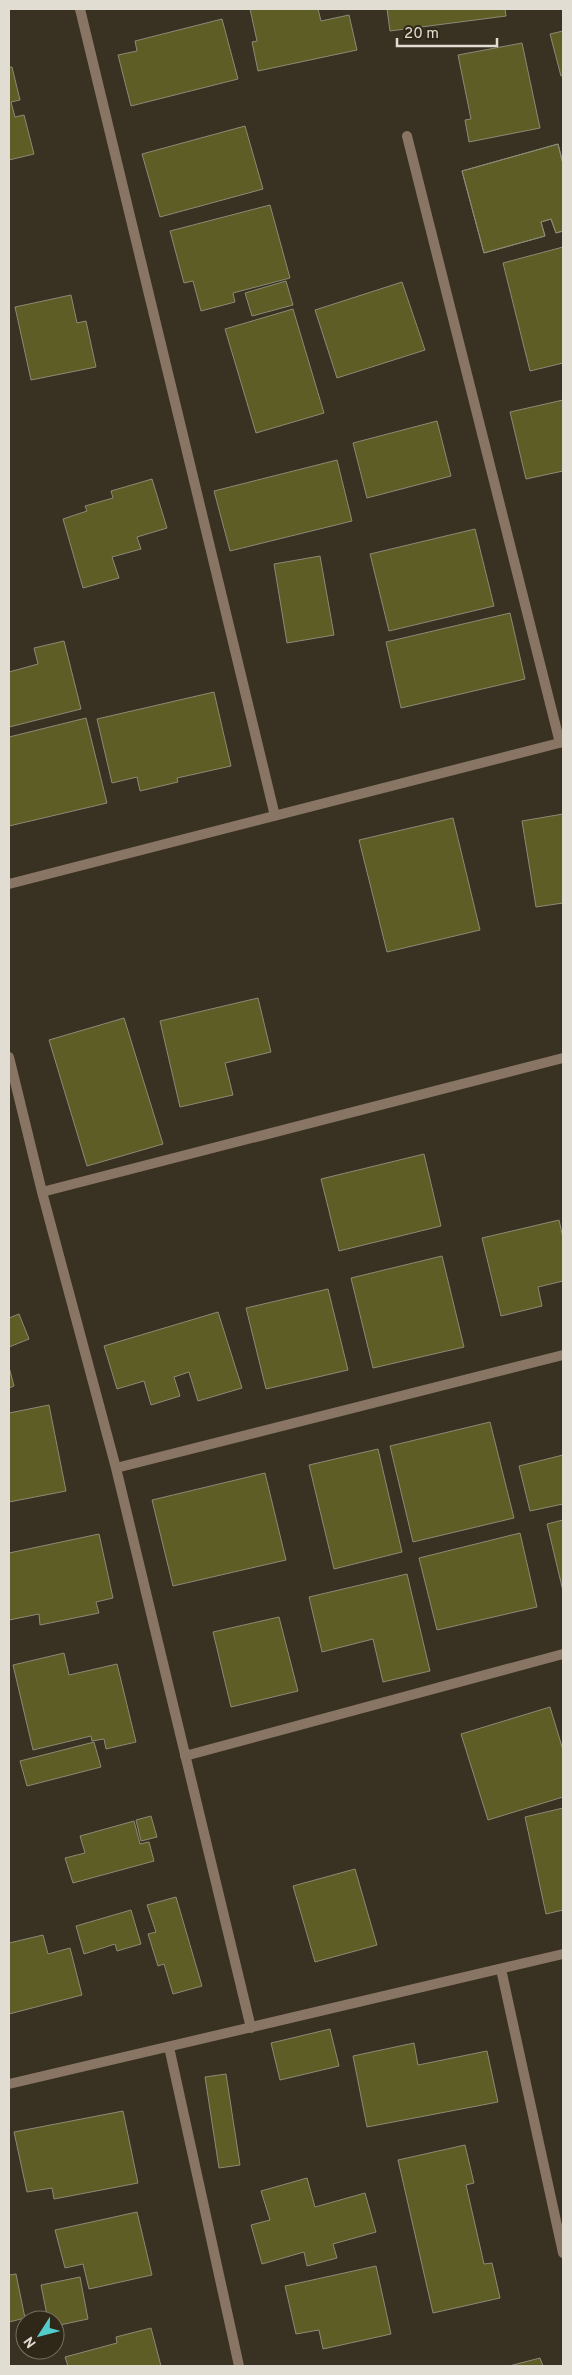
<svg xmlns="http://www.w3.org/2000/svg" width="572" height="2375" font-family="Overpass,sans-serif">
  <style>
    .building { fill: #5e5d25; stroke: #8a8b77 }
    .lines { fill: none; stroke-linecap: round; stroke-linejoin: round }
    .street { stroke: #887564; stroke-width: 10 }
  </style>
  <rect width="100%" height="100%" fill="#393121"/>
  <path class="building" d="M250,9h68l3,12 28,-6 8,35 -99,21 -6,-29 5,-1z
    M387,9h118l1,7 -116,15z
    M222,19l16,60 -107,27 -13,-51 19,-4 -2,-10z
    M563,31v44l-2,1 -11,-42z
    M522,43l18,85 -71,14 -4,-22 6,-1 -13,-64z
    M9,67h3l8,33 -9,2 4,15 9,-2 10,39 -25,6z
    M245,126l18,63 -103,28 -18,-63z
    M558,144l5,20v67l-7,2 -5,-14 -10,3 4,14 -61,17 -22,-82z
    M558,144l5,20v67l-7,2 -5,-14 -10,3 4,14 -61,17 -22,-82z
    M270,205l20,73 -57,15 2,9 -34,9 -8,-30 -9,2 -14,-52z
    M563,247v116l-33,8 -27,-108z
    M286,281l7,24 -41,11 -7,-23z
    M402,282l23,68 -88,28 -22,-68z
    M71,295l6,28 9,-2 10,46 -65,13 -16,-73z
    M293,309l31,104 -68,20 -31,-104z
    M563,400v71l-37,8 -16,-67z
    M437,421l14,55 -84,22 -14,-55z
    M337,460l15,61 -122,30 -16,-60z
    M152,479l15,49 -30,9 4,12 -29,8 7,21 -36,10 -20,-69 24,-8 -2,-5 28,-8 -2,-7z
    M475,529l19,77 -105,25 -19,-77z
    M320,556l14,79 -47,8 -13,-79z
    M510,613l15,66 -124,29 -15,-66z
    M64,641l17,68 -72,18v-55l29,-8 -4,-16z
    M214,692l17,74 -54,12 1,4 -38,9 -3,-14 -25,6 -15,-64z
    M86,718l21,85 -98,23v-89z
    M563,814v89l-27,4 -14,-86z
    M453,818l27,112 -93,22 -28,-112z
    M258,998l13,54 -46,11 8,32 -53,12 -20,-86z
    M124,1018l39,126 -76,22 -38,-126z
    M424,1154l17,72 -102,25 -18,-72z
    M559,1220l4,18v43l-25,6 4,19 -41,10 -19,-78z
    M442,1256l22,91 -91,21 -22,-90z
    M328,1289l20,81 -82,19 -20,-81z
    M218,1312l24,76 -44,13 -9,-29 -15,5 6,19 -29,9 -7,-24 -27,8 -13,-43z
    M19,1314l10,25 -20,8v-29z
    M9,1367l5,19 -5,2z
    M49,1405l17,86 -57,11v-89z
    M490,1422l24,96 -101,24 -23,-96z
    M378,1449l24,103 -68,17 -25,-104z
    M563,1455v49l-33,7 -11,-45z
    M265,1473l21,87 -113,26 -21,-86z
    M563,1520v71l-16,-67z
    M520,1533l17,74 -100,23 -18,-72z
    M99,1534l14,64 -17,4 3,11 -59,12 -1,-11 -30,6v-67z
    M407,1574l23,97 -47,11 -10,-43 -51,13 -13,-55z
    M279,1617l19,74 -67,16 -18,-75z
    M64,1653l5,22 48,-11 19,78 -30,7 -2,-10 -12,2 -1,-5 -58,14 -20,-85z
    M550,1707l13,43v47l-75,23 -27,-86z
    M94,1742l7,25 -74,19 -7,-25z
    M563,1808v102l-17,4 -21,-97z
    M151,1816l6,21 -16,4 -5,-21z
    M134,1821l6,23 9,-2 5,19 -81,22 -8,-25 20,-5 -5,-17z
    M355,1869l22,76 -62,17 -22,-76z
    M176,1897l26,89 -29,8 -9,-30 -6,2 -10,-32 8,-2 -9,-27z
    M131,1910l10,34 -24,7 -2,-7 -31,10 -8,-28z
    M43,1935l5,19 22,-6 12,47 -73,19v-71z
    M330,2029l9,37 -59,14 -9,-37z
    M414,2043l4,22 69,-14 11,51 -131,25 -14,-71z
    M226,2074l14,91 -21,3 -14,-91z
    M123,2111l15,72 -84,16 -2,-11 -25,4 -13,-60z
    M465,2145l9,38 -8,2 18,79 8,-1 8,35 -67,15 -35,-153z
    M307,2178l8,29 50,-14 11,39 -43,12 4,14 -30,8 -3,-14 -42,12 -11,-39 19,-5 -9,-29z
    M137,2212l15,63 -63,14 -6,-25 -18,4 -10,-38z
    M376,2266l15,68 -68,15 -4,-19 -23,4 -11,-48z
    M16,2274l9,44 -16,4v-47z
    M80,2277l8,42 -33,7v-6h-7l-7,-35z
    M151,2328l10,38h-93l-3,-9 52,-14 -1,-6z
    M540,2358l3,8h-34z"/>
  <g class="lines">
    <path class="street" d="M80,9l195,807
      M407,136l153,607
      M9,884l554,-142
      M9,1057l33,135 74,276 135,560
      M42,1192l521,-134
      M116,1468l447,-113
      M185,1756l378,-102
      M501,1969l62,284
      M169,2047l70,319
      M9,2084l554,-130"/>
  </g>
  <rect width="572" height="2375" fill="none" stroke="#e1ddd3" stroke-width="20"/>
  <g transform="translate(40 2335) rotate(234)"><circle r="24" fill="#2f2717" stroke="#767062"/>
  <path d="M0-4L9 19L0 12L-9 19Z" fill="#52cdcc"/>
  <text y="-8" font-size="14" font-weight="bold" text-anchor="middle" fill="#e1ddd3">N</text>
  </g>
  <path d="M397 38v8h100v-8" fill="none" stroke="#e1ddd3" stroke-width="2.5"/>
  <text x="404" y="38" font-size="15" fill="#e1ddd3" stroke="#2f2717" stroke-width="4" paint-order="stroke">20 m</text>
</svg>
